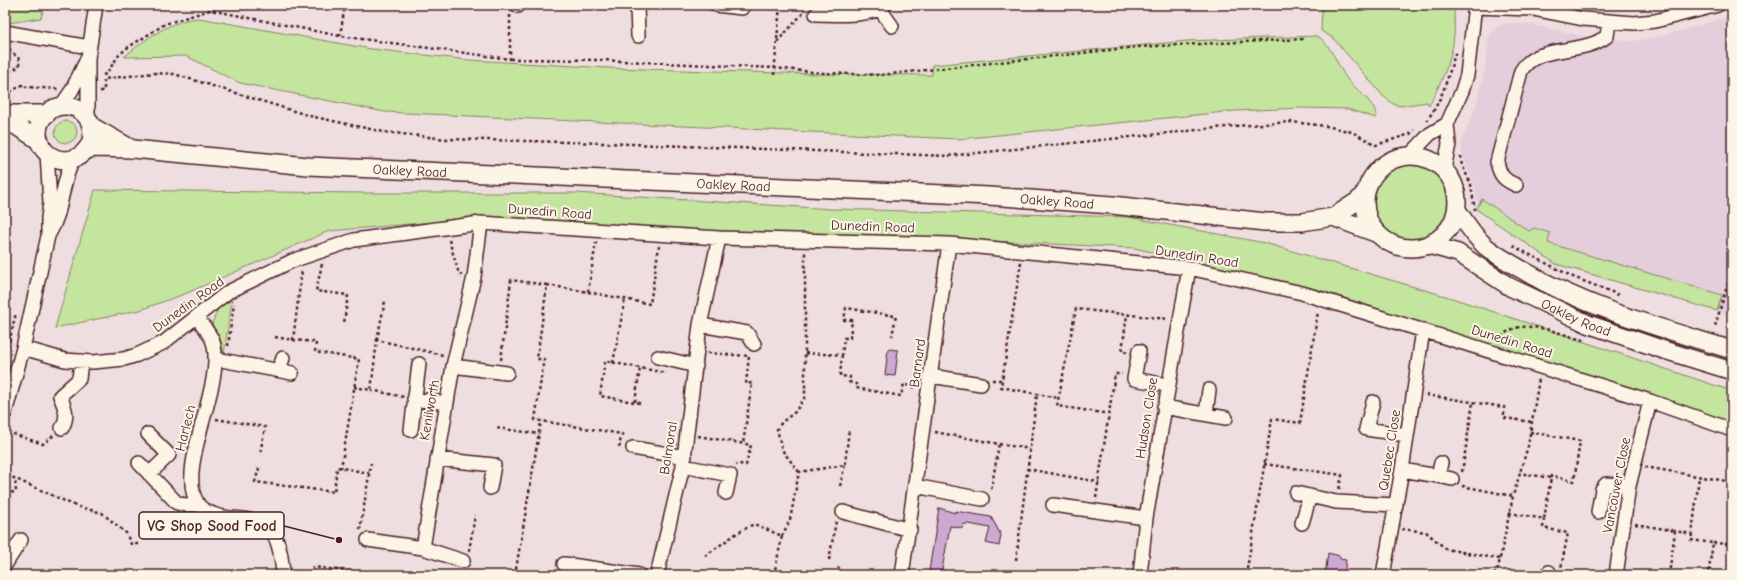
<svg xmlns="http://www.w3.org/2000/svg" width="1737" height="580" font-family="'Comic Neue',sans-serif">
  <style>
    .built { fill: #e4cedb }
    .green { fill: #c4e59e; stroke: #878264 }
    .building { fill: #cda9d2; stroke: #4a1f2b }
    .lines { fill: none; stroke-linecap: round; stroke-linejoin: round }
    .minor-casing { stroke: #4a1f2b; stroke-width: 16 }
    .major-casing { stroke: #4a1f2b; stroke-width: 20 }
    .path { stroke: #4a1f2b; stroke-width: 2.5; stroke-dasharray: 3 3; stroke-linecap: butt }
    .minor { stroke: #fcf5e5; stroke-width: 13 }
    .major { stroke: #fcf5e5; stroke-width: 17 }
    .labels { text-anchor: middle; stroke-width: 4; stroke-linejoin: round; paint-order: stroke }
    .street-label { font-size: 14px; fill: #4a1f2b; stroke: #fcf5e5 }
    .leader { fill: none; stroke: #4a1f2b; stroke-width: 1.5 }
    .callout-dot { fill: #4a1f2b; stroke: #fcf5e5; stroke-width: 1.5 }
    .callout { fill: #fcf5e5; stroke: #4a1f2b; stroke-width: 1.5 }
    .callout-label { font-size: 15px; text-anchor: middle; font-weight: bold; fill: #4a1f2b }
  </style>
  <rect width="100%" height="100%" fill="#eededf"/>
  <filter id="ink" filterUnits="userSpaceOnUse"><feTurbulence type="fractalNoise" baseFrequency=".025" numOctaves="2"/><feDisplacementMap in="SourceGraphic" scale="8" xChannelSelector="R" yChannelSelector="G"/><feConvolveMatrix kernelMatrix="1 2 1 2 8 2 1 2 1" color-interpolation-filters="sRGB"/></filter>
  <g filter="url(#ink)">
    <path class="built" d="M1732,16v300l-177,-51 -78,-64 -3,-17 -12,-29v-14l14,-36 9,-37 4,-33 7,-7 6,-4 13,-1 19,2 54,12 44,4 22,-3z"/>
    <path class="green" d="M5,5h40l-4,13 -33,5 -3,-4z
      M1322,5h132c0,10 1,21 0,31 -2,25 -14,48 -25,70l-2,-4 -27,4 -7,-2 -10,-8 -50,-58 -12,-7z
      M199,18l172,31 98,11 140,8 208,6 115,1v-10l255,-24 129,-5c13,4 23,32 31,43 8,10 32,26 29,39l-29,-9 -46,-1 -66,3 -276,28 -574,-27 -145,-29 -54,-27 -62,1c21,-18 47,-37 75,-39z
      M55 132a11 11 0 1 1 22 0a11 11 0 1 1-22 0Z
      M1372 201a38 38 0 1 1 76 0a38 38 0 1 1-76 0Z
      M95,190l270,3h211l256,16 296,8 137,26 187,55 280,93v36l-180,-62 -232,-75 -186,-42 -245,-12 -202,-6 -208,-12 -150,13 -142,62 -47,17 -85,18z
      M1482,199l47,32 5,-3 16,5 -2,10 174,52 -5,16 -161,-47 -80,-55z
      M232,300l-8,54 -4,-16 -8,-14 6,-16z"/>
    <path class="building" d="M888,349l10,1 -3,26 -10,-1z
      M939,508l16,5v-2l36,6 10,18 -2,11 -13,-3 4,-15 -21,-4h-5l-1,4 -13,-2 -9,49 -12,-4z
      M1328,553l12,3v3l6,1 -2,15h-19z"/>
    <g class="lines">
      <defs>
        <path id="minor" d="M518,5v1
          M637,5l1,31
          M716,5l26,3
          M1475,7l58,2 50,10 51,4 21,-2 63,-16
          M880,9l12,17
          M816,14c18,0 55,4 68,-9
          M5,32l84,15
          M61,106l11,-16 15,-31
          M88,118v-60l8,-53
          M1409,156l21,-22 17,-10
          M1444,169l5,-25 -2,-20 15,-33 5,-16 8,-70
          M1516,185c-12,-5 -16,-9 -19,-23l24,-91c16,-28 61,-15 86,-35l2,-14
          M49,234c15,-24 11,-50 25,-76
          M197,317c6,9 16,20 17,29 9,44 -39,123 -16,158 3,5 10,8 15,10 9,4 19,4 30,5 34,4 37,25 40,54
          M700,325l47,8 7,11
          M23,348l42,12 28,2 31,-3 13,-4 26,-12 65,-51 64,-31 62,-21 127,-17 238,15 230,6 240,24 113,25 348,108 82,29
          M1139,351l-5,28 33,6
          M658,357l38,9
          M216,359l76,14
          M453,366l54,7
          M279,370l4,-12
          M931,376l50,8
          M414,399l33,4
          M1373,402l-7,27 41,6
          M1164,407l62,11
          M5,413l18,-65 25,-112v-18l2,-15 -3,-50
          M1206,414l3,-24
          M62,428c7,-12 3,-20 -2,-32l19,-17 2,-18
          M411,430l8,-66
          M148,434l21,21 -20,19
          M633,448l52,9
          M437,459l57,6 -4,23
          M139,463l38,40 9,2h12
          M1441,463l-3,13 14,3
          M683,466l47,9 -4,18
          M1402,470l36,6
          M915,486l67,13
          M1296,493l40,9 60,3
          M1053,505l93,13
          M843,512l67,18
          M1598,512l4,-23 4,-5 23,2
          M1302,523l8,-27
          M368,540l55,8 30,-182 21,-89 7,-54
          M423,548l40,13
          M564,564l75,11
          M5,565l16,-25
          M657,575l26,-109 17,-141 19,-87
          M902,575l47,-331
          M1140,575l6,-57 43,-250
          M1383,575l19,-105 21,-140
          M1548,575l1,-3
          M1616,575l13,-89 21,-85"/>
        <g id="major">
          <circle cx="65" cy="133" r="27"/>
          <path d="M5,114h42"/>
          <path d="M5,119l35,22"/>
          <path d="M91,126l41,23"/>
          <path id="s1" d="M86,150l8,-2 39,1 175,17 681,30 123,9 153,17h37l31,-5 26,-17 7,-9"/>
          <circle cx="1411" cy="202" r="46"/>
          <path d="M1457,210c9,13 16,25 28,36 12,10 27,18 41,26 63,37 136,56 206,78"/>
          <path d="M1333,217l45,17"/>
          <path id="s2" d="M1429,245l29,8 52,34 78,37 76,26 68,21"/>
        </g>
      </defs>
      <use href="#minor" class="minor-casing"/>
      <use href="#major" class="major-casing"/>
      <path class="path" d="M340,36l5,-31
        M777,42l27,-30
        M5,45l15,15 -1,7 -8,3 -2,19 1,3
        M510,59l91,1 173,8 49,5 58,2 256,-28 167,-8
        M103,75l3,-1 13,-19 8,-7 38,-24 45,-14 130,26 170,23v-44
        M774,75l6,-70
        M100,91h4v-12l50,-6 20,1 136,42 74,16 63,7 158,4 343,13 287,-30 57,-4 34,4 26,6 24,13 34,-11 4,-4
        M5,95l19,-11 2,3 32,2
        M1426,121c17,-20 22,-46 30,-70
        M1461,156v6l10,23 4,25
        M449,240l10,34 3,1
        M1513,246l60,31 44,17 -2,4
        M1021,262l-20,125 57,11
        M322,264l-6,27 32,4 -4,28
        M547,285l41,7 8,-50
        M588,292l62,12 9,-58
        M1715,326l17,-56
        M275,337l18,3 9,-70
        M293,340l23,2 -1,10 44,7 -18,109
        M377,340l8,-39
        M1498,342c16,-29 60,-9 84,-2l2,-4
        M228,346l6,-42
        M1127,352l-5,-1 5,-36
        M708,353l41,3 -3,28 6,-1 -9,61
        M805,353l37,2 2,-17h6l2,-18h-8l2,-12 50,8 -4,20
        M842,355l-2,21 10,1 -1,5 7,2v4l45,8 3,-12 12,4
        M5,359l11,-46
        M501,360l10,-80 36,5 -10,74h7l-9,61 87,14 -3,12h2
        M613,363l12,-64
        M992,380h10
        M354,387l17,3 6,-50 66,15
        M371,390l33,7
        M1426,395l78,12v11l28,4
        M635,402l5,-34
        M640,403l-40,-7 5,-35 61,12
        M1110,414l-53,-8 19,-97 92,10
        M216,419l49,8 -5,27
        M497,428l42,6
        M935,432l64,12 -8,47
        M1530,432l50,9 -6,40 -23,-5v2
        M13,434l30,10 11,-9
        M698,436l53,9 -5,20 -7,-1 -3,1
        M999,444l31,5
        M5,449h2
        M1264,464l78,11 -3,15
        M1645,467l87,15
        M259,468l-4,14 79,10 3,-25 32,6
        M1027,469l72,13
        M799,472l-17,-22 -5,-21 5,-7 13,-10 10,-15v-145
        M1462,472l11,-70
        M7,475l69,31 26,7 24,20 5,11h8
        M840,486l5,-22
        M1462,486l51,10
        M5,493l11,-1 -1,-13
        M1096,498l19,-124h7
        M1509,513l35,6 7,-41 -32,-5
        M1544,519l-1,9 25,5 -7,35
        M1635,524l41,7
        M1402,529l24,3 20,17 54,10
        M360,530l11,-67
        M1692,534l-1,6 22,3 -5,32
        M782,536l8,-16 9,-48 46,-7 4,-36
        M1713,543l16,1 3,2
        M469,551l6,-36
        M705,556l32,-23 17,-9 28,12 -8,39
        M829,560l7,-39
        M1016,560l21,-166
        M312,575l1,-8 64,8
        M515,575l26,-154
        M838,575l1,-8
        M1246,575l26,-156 28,4 18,-112
        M1494,575l4,-7 15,-72 15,-50 11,-67
        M1669,575l6,-44 17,3 7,-57"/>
      <use href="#minor" class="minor"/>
      <use href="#major" class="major"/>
    </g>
  </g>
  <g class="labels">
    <g class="street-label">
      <text dy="5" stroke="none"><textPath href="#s1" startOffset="325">Oakley Road</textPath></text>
      <text dy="5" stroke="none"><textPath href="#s1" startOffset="649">Oakley Road</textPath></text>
      <text dy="5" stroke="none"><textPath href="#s1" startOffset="973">Oakley Road</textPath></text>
      <text transform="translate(550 211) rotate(4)" y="5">Dunedin Road</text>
      <text transform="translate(873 226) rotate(2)" y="5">Dunedin Road</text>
      <text transform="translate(1197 256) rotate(9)" y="5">Dunedin Road</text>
      <text transform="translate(188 304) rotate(-36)" y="5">Dunedin Road</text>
      <text dy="5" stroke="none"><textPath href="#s2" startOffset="165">Oakley Road</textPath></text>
      <text transform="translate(1512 341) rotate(17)" y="5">Dunedin Road</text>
      <text transform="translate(917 363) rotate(-82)" y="5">Barnard</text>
      <text transform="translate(429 410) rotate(-80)" y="5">Kenilworth</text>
      <text transform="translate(1146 418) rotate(-81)" y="5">Hudson Close</text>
      <text transform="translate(185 428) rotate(-76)" y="5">Harlech</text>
      <text transform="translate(668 448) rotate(-81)" y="5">Balmoral</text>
      <text transform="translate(1389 450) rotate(-81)" y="5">Quebec Close</text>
      <text transform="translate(1616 485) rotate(-79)" y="5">Vancouver Close</text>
    </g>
  </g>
  <path class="leader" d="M339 540L284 526"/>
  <circle class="callout-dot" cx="339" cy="540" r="4"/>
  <rect class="callout" x="139" y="512" width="145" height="27" rx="4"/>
  <g class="callout-label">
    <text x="212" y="531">VG Shop Sood Food</text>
  </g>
  <rect width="1737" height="580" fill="none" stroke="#fcf5e5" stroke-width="20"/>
  <rect x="10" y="10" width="1717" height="560" fill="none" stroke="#4a1f2b" stroke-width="1.5" filter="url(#ink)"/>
</svg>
